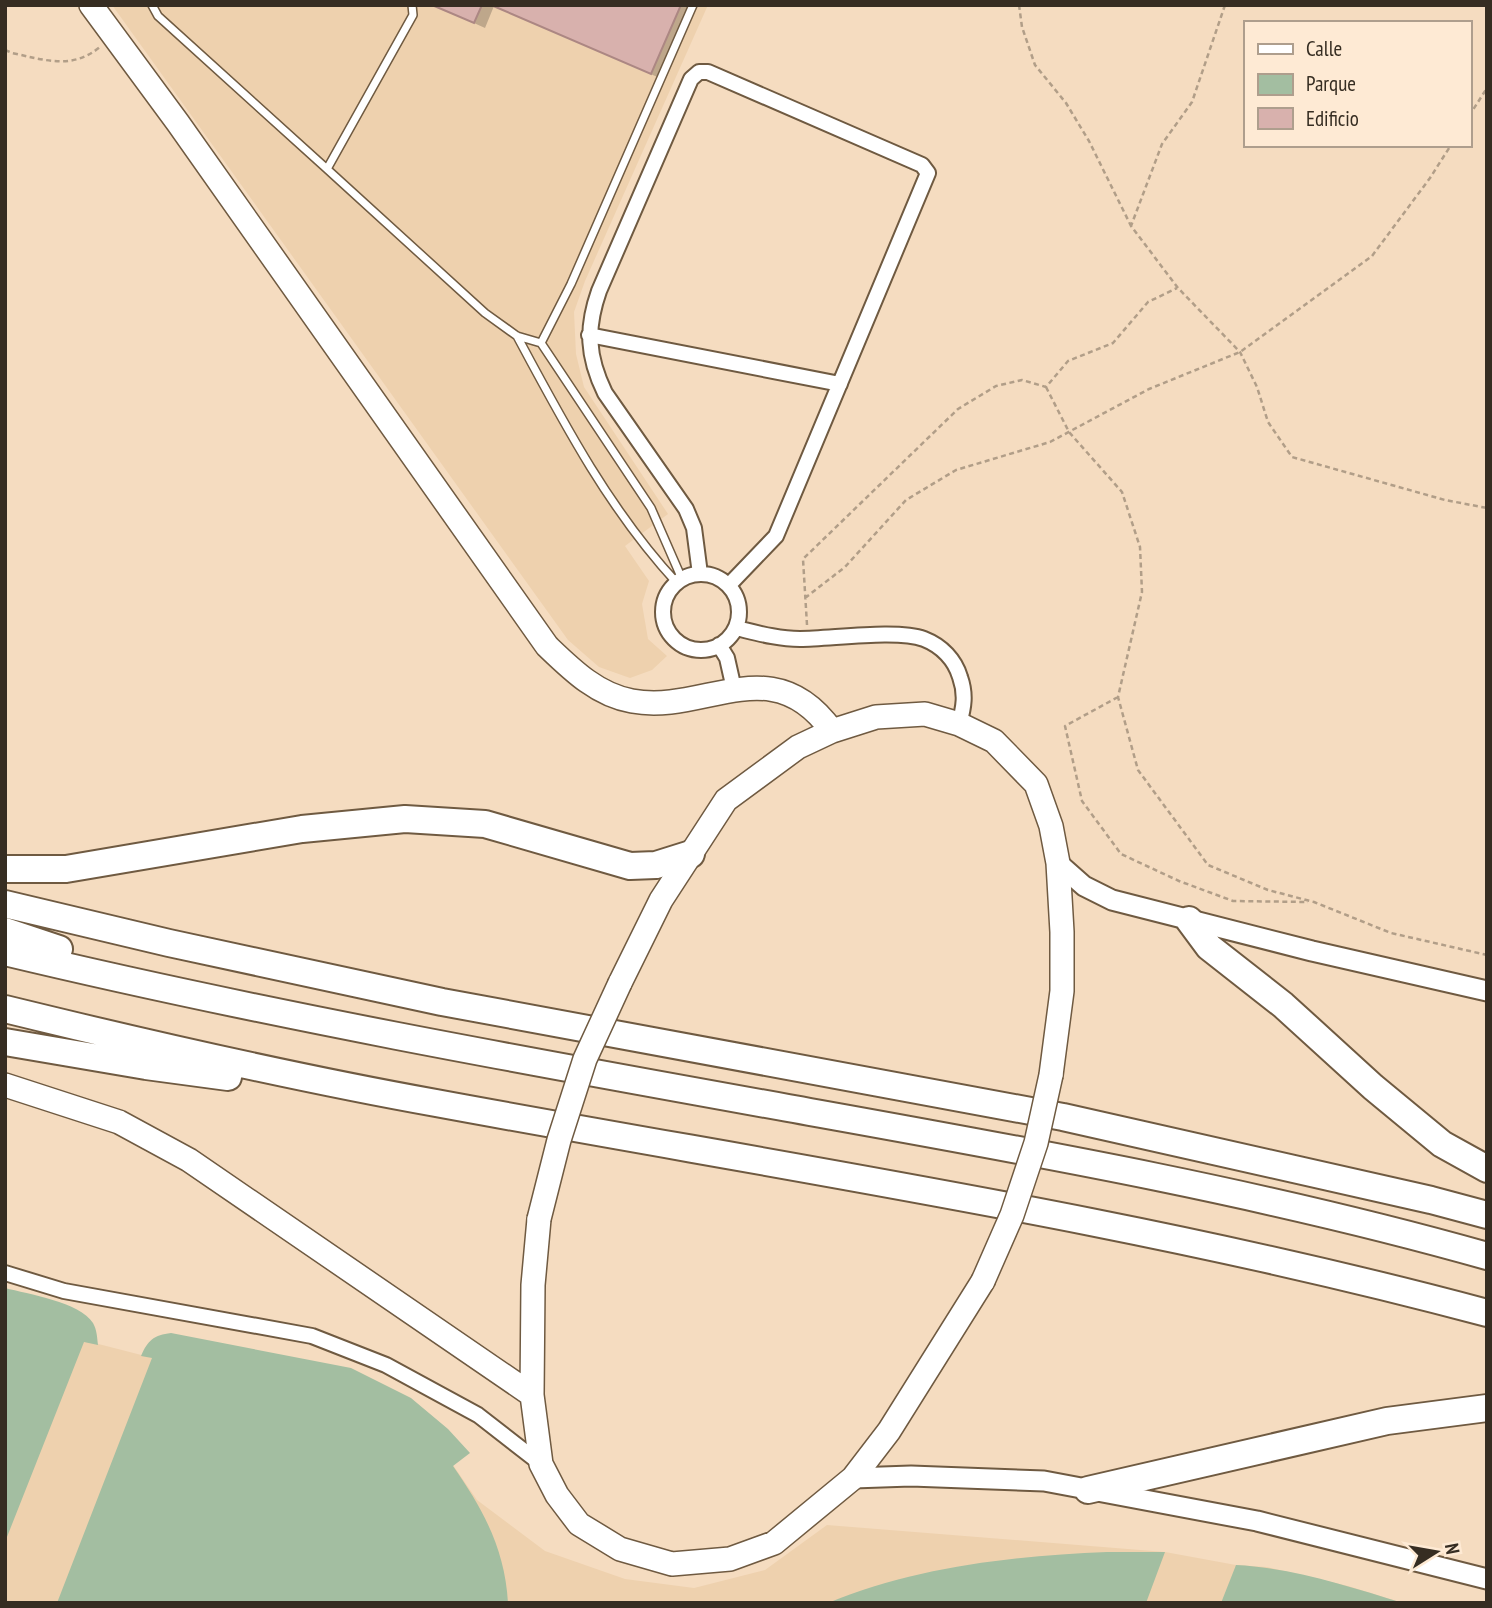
<svg xmlns="http://www.w3.org/2000/svg" width="1492" height="1608" font-family="'PT Sans Narrow',sans-serif">
  <style>
    .built { fill: #eed1ae }
    .green { fill: #a3bea1 }
    .shadow { fill: #0003 }
    .building { fill: #d8b1ad; stroke: #ac8783; stroke-width: 2 }
    .lines { fill: none; stroke-linecap: round; stroke-linejoin: round }
    .lane-casing { stroke: #6f5a41; stroke-width: 10 }
    .street-casing { stroke: #6f5a41; stroke-width: 18 }
    .secondary-casing { stroke: #6f5a41; stroke-width: 23 }
    .primary-casing { stroke: #6f5a41; stroke-width: 26 }
    .highway-casing { stroke: #6f5a41; stroke-width: 30 }
    .path { stroke: #b19e88; stroke-width: 2.5; stroke-dasharray: 5 3.5; stroke-linecap: butt }
    .lane { stroke: #fff; stroke-width: 7 }
    .street { stroke: #fff; stroke-width: 14 }
    .secondary { stroke: #fff; stroke-width: 19 }
    .primary { stroke: #fff; stroke-width: 23 }
    .highway { stroke: #fff; stroke-width: 26 }
    .primary-bridge-casing { stroke: #6f5a41; stroke-width: 26; stroke-linecap: butt }
    .primary-bridge { stroke: #fff; stroke-width: 23 }
  </style>
  <rect width="100%" height="100%" fill="#f5dcc0"/>
  <path class="built" d="M112,5h596l-123,276 -11,31 2,42 8,33 84,127 -43,32 24,35 -7,23 6,35 19,17 -15,14 -22,8 -31,-11 -31,-27z
    M5,1320l148,38 300,107 24,35 68,51 80,28 69,9 71,-18 62,-45 338,27 71,13 31,2 81,19 55,17h-1398z"/>
  <path class="green" d="M5,1288c23,6 75,14 88,35 4,7 4,14 5,22l-14,-3 -79,200z
    M171,1333l180,35 60,30 37,31 22,24 -17,13c30,43 52,83 55,137h-451l95,-245 -11,-2c7,-16 13,-21 30,-23z
    M1107,1552h58l-19,51h-318c87,-36 185,-47 279,-51z
    M1236,1565c57,3 112,21 167,38h-182z"/>
  <path class="shadow" d="M434,5h259l-31,74 -168,-73 -9,22z"/>
  <path class="building" d="M432,5h50l-8,18z
    M491,5h190l-30,69z"/>
  <g class="lines">
    <defs>
      <path id="lane" d="M152,5l6,11 169,153
        M412,5l1,10 -86,154 158,144 32,23 24,7 110,165 31,71
        M517,336c46,86 93,175 160,247
        M541,343l30,-59 122,-279"/>
      <path id="street" d="M589,335l251,49
        M700,574l-6,-46 -8,-19 -81,-116c-18,-37 -19,-65 -6,-102l92,-212 8,-7h9l214,93 6,8 -152,363 -47,49
        M663 612a38 38 0 1 1 76 0a38 38 0 1 1-76 0Z
        M736,628c21,5 42,11 64,11 31,0 97,-10 124,0 18,7 31,21 36,38 6,17 4,30 -1,47
        M719,645l8,13 7,31
        M5,1273l59,18 248,45 74,29 92,50 63,49"/>
      <path id="secondary" d="M1058,863l26,23 28,14 200,51 175,40
        M853,1478l58,-2 133,5 213,40 230,58"/>
      <path id="primary" d="M91,5l87,118 369,523c24,23 50,49 85,55 73,14 140,-54 200,30
        M620,983l41,-83 65,-100 72,-53 34,-16 44,-14 49,-3 34,10 35,17 42,43 15,42 7,37 4,69v59l-11,84
        M5,1085l114,37 70,38 343,235
        M539,1219l-6,66 -1,110 9,69 16,31 22,29 41,25 52,15 58,-5 44,-16 79,-65 36,-47 94,-150"/>
      <path id="highway" d="M5,869h61l236,-40 103,-10 80,5 145,42 26,-1 35,-11
        M5,904l164,39 273,59 621,115 368,83 56,15
        M1189,920l20,27 74,58 90,82 69,57 45,25
        M5,931l54,18
        M5,952c259,62 521,109 783,156 234,42 469,83 699,148
        M5,1009c143,35 286,68 431,94 351,65 705,117 1051,210
        M5,1042l141,24 82,11
        M1088,1490l299,-69 100,-13"/>
    </defs>
    <use href="#lane" class="lane-casing"/>
    <use href="#street" class="street-casing"/>
    <use href="#secondary" class="secondary-casing"/>
    <use href="#primary" class="primary-casing"/>
    <use href="#highway" class="highway-casing"/>
    <path class="path" d="M1019,5l3,22 13,38 31,38 23,38 42,85
      M1225,5l-33,97 -30,42 -31,82 47,62 62,64 17,35 11,35 24,35 153,43 42,8
      M5,50l7,3c33,7 60,17 88,-6
      M1469,116l18,-28
      M1046,387l23,45 53,60 18,55 2,45 -24,105 20,73 70,95 60,25 46,12 77,31 96,22
      M805,598l40,-31 61,-67 50,-30 94,-28 99,-53 91,-37 132,-96 58,-78 21,-33
      M807,625l-4,-66 155,-150 38,-23 26,-6 24,7 22,-26 45,-18 35,-41 29,-14
      M1118,697l-53,29 17,75 39,53 58,27 54,20 75,1"/>
    <use href="#lane" class="lane"/>
    <use href="#street" class="street"/>
    <use href="#secondary" class="secondary"/>
    <use href="#primary" class="primary"/>
    <use href="#highway" class="highway"/>
    <defs>
      <path id="primary-bridge" d="M539,1219l20,-79 26,-81 35,-76
        M983,1281l29,-66 24,-72 15,-68"/>
    </defs>
    <use href="#primary-bridge" class="primary-bridge-casing"/>
    <use href="#primary-bridge" class="primary-bridge"/>
  </g>
  <rect width="1492" height="1608" fill="none" stroke="#362d22" stroke-width="14"/>
  <rect x="1244" y="21" width="228" height="126" fill="#feead4" stroke="#ae9e8d" stroke-width="2"/>
  <rect x="1258" y="44" width="35" height="10" fill="#ffffff" stroke="#ae9e8d" stroke-width="2"/>
  <text x="1306" y="56" font-size="21" fill="#362d22">Calle</text>
  <rect x="1258" y="74" width="35" height="21" fill="#a3bea1" stroke="#ae9e8d" stroke-width="2"/>
  <text x="1306" y="91" font-size="21" fill="#362d22">Parque</text>
  <rect x="1258" y="108" width="35" height="21" fill="#d8b1ad" stroke="#ae9e8d" stroke-width="2"/>
  <text x="1306" y="126" font-size="21" fill="#362d22">Edificio</text>
  <g transform="translate(1436 1552) rotate(79)" stroke="#feead4" stroke-width="5" paint-order="stroke">
  <path d="M0-5L12 26L0 18L-12 26Z" fill="#362d22"/>
  <text y="-10" font-size="19" font-weight="bold" text-anchor="middle" fill="#362d22">N</text>
  </g>
</svg>
